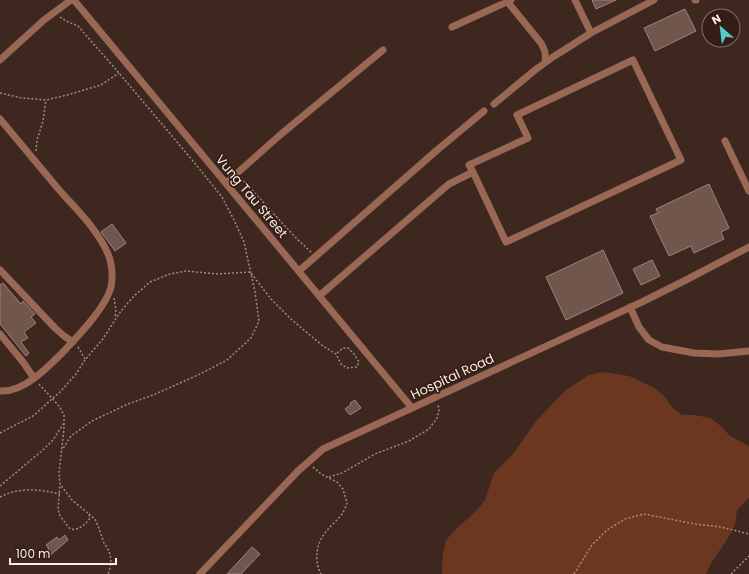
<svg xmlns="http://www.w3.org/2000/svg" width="749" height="574" font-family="Poppins,sans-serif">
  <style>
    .green { fill: #6c3721 }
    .building { fill: #70564c; stroke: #9d8277 }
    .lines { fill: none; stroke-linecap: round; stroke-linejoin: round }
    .path { stroke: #9e8b83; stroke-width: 1.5; stroke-dasharray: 2 2; stroke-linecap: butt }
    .minor { stroke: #996854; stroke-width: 7 }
    .labels { text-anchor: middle; stroke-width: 3.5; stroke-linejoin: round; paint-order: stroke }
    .street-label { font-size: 13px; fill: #fbece5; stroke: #331d15 }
  </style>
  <rect width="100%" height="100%" fill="#3e271e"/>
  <path class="green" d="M602,372l27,4 24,11 11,9 8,11 10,8h13l15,3 12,9 8,9 19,10v52l-12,12 -2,15 -7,13 -16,24 -6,12h-264v-6l1,-14 3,-14 10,-11 21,-19 8,-10 9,-27 19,-19 24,-34 29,-30 23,-15z"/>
  <path class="building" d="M592,0h24l-20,9z
    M685,9l11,22 -41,20 -11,-23z
    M709,184l20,44 -8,4 3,7 -30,14 -3,-7 -22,10 -19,-40 8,-3 -2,-4z
    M112,224l14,19 -11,8 -14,-19z
    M603,250l20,43 -57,27 -20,-43z
    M652,260l8,16 -19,9 -8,-16z
    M3,283l18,21 2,-3 12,13 -4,3 5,6 -12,9 4,6 -7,4 8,11 -3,3 -26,-32v-39z
    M355,400l6,8 -11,7 -5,-6 6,-5 -1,-1z
    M65,535l3,5 -21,18 -4,-5 6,-4 -3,-4 11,-8 2,3z
    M252,547l8,7 -19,20h-14z"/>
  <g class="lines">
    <path class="path" d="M60,17l6,4 12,5 41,47 74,88 29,36 13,25 9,20 11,50 4,29 -8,17 -24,22 -29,15 -45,20 -25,9 -36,17 -21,15 -9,14
      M0,93l22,5 24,2 21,-5 34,-10 18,-12
      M36,151l1,-11 6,-19 3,-21
      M241,178l54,59 16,15
      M114,298l2,12 -1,8
      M78,347l7,12
      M39,384l20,22 5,9v13l-5,45 1,11 -2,25 2,7 10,13c8,2 15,-4 20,-11l-1,-4 -17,-14 -12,-16
      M0,433l33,-17 27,-24 16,-18 9,-14 17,-20 19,-29 13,-15 16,-14 20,-8 16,-3 32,3 32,-2 21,27 21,21 31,26 13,8 5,10 6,4 10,-1 2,-5 -5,-8 -6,-6h-5l-7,6
      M313,467l8,7 16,8 6,7 4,14c-1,3 -3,8 -5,11 -5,7 -12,12 -17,19 -9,11 -11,28 -4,41
      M329,477l13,-4 33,-19 34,-13 20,-12 8,-11 2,-8 -1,-6
      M0,486l44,-37 9,-9 11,-17
      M0,497c20,-10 38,-8 60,-3
      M89,514l6,5 3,7 6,17 5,8 2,8 -1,9 -2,6
      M574,574l18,-29 15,-15 18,-11 19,-5 51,10 26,3 28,7
      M731,574l18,-18"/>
    <path class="minor" d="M74,0l338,408
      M506,0l35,43c4,7 5,11 4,19
      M575,0l16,33 63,-33
      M695,0h1
      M452,27l59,-27
      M0,60l44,-40 27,-20
      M494,104l41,-34 18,-13 38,-24
      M0,119c20,24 40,48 60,72 17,19 38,39 48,63 4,10 5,22 3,33 -5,20 -32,48 -46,63 -16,16 -41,43 -65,41
      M725,141l24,50
      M226,183l54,-48 103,-85
      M0,270l55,58 9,8 9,6
      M299,271l137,-120 48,-40
      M319,296l130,-112 24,-12 33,70 175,-82 -48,-100 -116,55 11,23 -59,27 4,7
      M630,307l9,20 10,13 13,7 32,6 24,1 31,-3
      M0,334l23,28 11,16
      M200,574l98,-103 25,-22 319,-147 44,-22 63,-33"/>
  </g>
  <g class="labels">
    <g class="street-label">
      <text transform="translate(252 196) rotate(50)" y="5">Vung Tau Street</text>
      <text transform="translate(452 376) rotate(-25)" y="5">Hospital Road</text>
    </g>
  </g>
  <g transform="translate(721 28) rotate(332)"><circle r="19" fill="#331d15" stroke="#837068"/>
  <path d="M0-3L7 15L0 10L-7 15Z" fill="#53cdca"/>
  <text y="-6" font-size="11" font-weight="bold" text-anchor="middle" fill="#fbece5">N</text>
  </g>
  <path d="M10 558v6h106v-6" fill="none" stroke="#fbece5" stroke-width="2"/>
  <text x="16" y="558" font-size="12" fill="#fbece5" stroke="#331d15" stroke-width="3" paint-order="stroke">100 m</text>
</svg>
